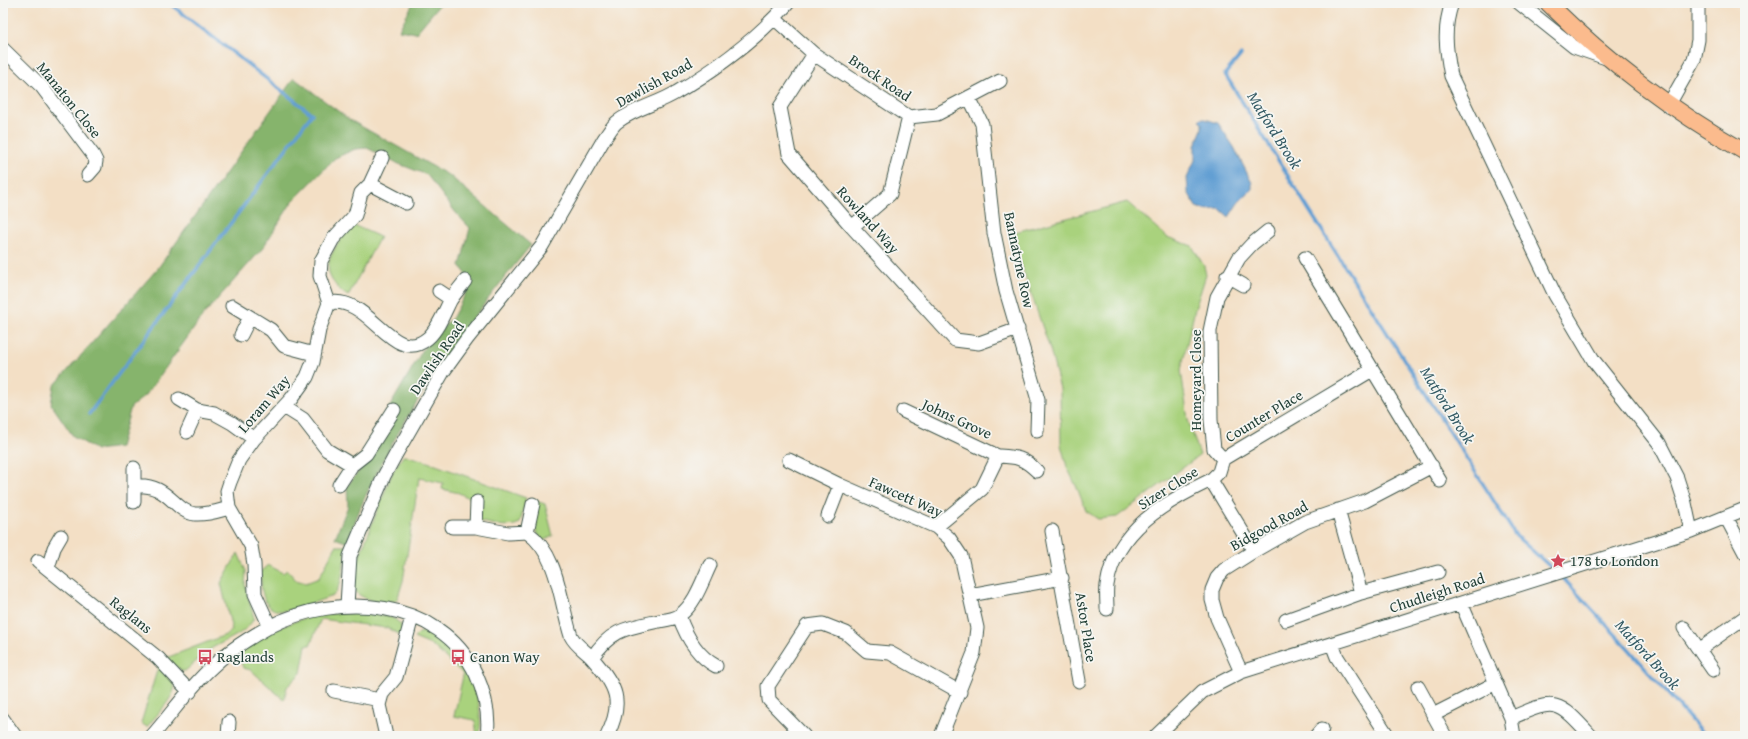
<svg xmlns="http://www.w3.org/2000/svg" width="1748" height="739" font-family="'Gentium Book Plus',serif">
  <style>
    .green { fill: #a9d27d; stroke: #648858 }
    .forest { fill: #86b46c; stroke: #527850 }
    .water { fill: #629fd3; stroke: #406e84 }
    .lines { fill: none; stroke-linecap: round; stroke-linejoin: round }
    .stream { stroke: #629fd3; stroke-width: 3.5 }
    .minor-casing { stroke: #3f554a; stroke-width: 15 }
    .major-casing { stroke: #3f554a; stroke-width: 18 }
    .minor { stroke: #fff; stroke-width: 13 }
    .major { stroke: #fbbb8d; stroke-width: 16 }
    .labels { text-anchor: middle; stroke-width: 3.5; stroke-linejoin: round; paint-order: stroke }
    .street-label { font-size: 15px; fill: #1f3d34; stroke: #f6f6f2 }
    .poi-label { font-size: 15px; fill: #1f3d34; stroke: #f6f6f2; text-anchor: start }
    .water-label { font-size: 16px; font-style: italic; fill: #335a64; stroke: #f6f6f2 }
  </style>
  <rect width="100%" height="100%" fill="#f6f6f2"/>
  <filter id="ink" filterUnits="userSpaceOnUse"><feTurbulence type="fractalNoise" baseFrequency=".025" numOctaves="2"/><feDisplacementMap in="SourceGraphic" scale="8" xChannelSelector="R" yChannelSelector="G"/><feConvolveMatrix kernelMatrix="1 2 1 2 8 2 1 2 1" color-interpolation-filters="sRGB"/></filter>
  <filter id="wash" filterUnits="userSpaceOnUse"><feTurbulence type="fractalNoise" baseFrequency=".012" numOctaves="4" result="noise"/><feDisplacementMap in="SourceGraphic" scale="16" xChannelSelector="R" yChannelSelector="G"/><feGaussianBlur stdDeviation="0.9" result="paint"/><feColorMatrix in="noise" values="0 0 0 0 0 0 0 0 0 0 0 0 0 0 0 0 0 1.4 0 .05"/><feComposite in="paint" operator="in"/></filter>
  <g filter="url(#wash)">
    <rect width="100%" height="100%" fill="#f3dfc5"/>
    <path class="green" d="M1127,202l40,35 25,9 12,20 2,9 -11,34 -14,61 7,50 12,35 -83,62 -19,2 -12,-8 -8,-21 -11,-23 -6,-22 -1,-56 -10,-40 -32,-94 -3,-23z
      M353,225l27,12 -32,59c-8,-5 -11,-9 -16,-16 -12,-20 9,-40 21,-55z
      M403,456h5l14,4 104,38 -6,25c-12,6 -29,1 -41,-2l1,-18 -21,-10 -17,-4 1,-6 -24,-5 -16,103 -6,19c-14,7 -33,0 -44,-10l4,-28 36,-91z
      M536,501l9,3 8,32 -11,5 -9,-15z
      M336,546h11c-4,16 -3,39 -14,50 -39,12 -74,36 -72,-25l7,-6 15,8 4,-3 9,10 10,3 13,-5z
      M238,553l8,18 -1,14 9,33c-8,17 -30,22 -45,32 -8,6 -16,15 -24,21h-4l-15,-13 62,-24 4,-4 -11,-47z
      M361,613c15,2 36,0 42,16l-2,6 -14,-7 -66,-9 -11,26h-4l-5,28 -14,14 -3,13 -33,-30 -8,-2 -5,-16c23,-15 50,-31 76,-36 16,-3 32,-3 47,-3z
      M427,631l5,2c8,7 19,13 26,22 16,18 26,57 21,81h-2l-2,-16 -21,-4 9,-40 -1,-3 -29,-27 -19,-8 5,-5z
      M159,664c4,6 12,14 15,21 4,9 -21,34 -27,42l-6,-4z"/>
    <path class="forest" d="M413,3h28l-25,30 -17,-3z
      M294,78l56,42 100,56 81,69c-52,63 -99,127 -139,199 -17,31 -34,64 -44,99l-13,-5 13,-32 -1,-20 31,-39 12,-41 35,-60 28,-29 19,-36 -12,-15 10,-38 -14,-15 -29,-38 -28,-11 -32,-16 -12,1 -20,9 -43,44 -30,47 -57,64 -59,82 -15,12 -11,40 -24,3 -23,-14 -22,-32 3,-18 104,-118z"/>
    <path class="water" d="M1202,118l16,5 16,24 18,36v6l-14,14 -9,14 -9,-8 -15,1 -9,-3 -8,-15 -1,-14 8,-18v-14l7,-17v-6l-3,-2z"/>
    <g class="lines">
      <path class="stream" d="M1241,55l-16,19 84,136 207,326 39,35
        M89,414l223,-300 -143,-111
        M1560,575l68,73 77,88"/>
    </g>
  </g>
  <g filter="url(#ink)">
    <g class="lines">
      <defs>
        <path id="minor" d="M1452,3c-9,25 -6,47 -1,73l104,219 39,66 65,82 18,35 8,25 6,28
          M1519,3l55,44 32,11
          M775,19l39,35 95,63 28,-3 63,-33
          M3,49l39,38 51,68 3,6 -1,6 -7,8
          M814,54l-34,53 9,47 63,73 103,113 24,3 39,-14
          M969,97l13,27 12,109 12,58 32,109 -1,31
          M1668,106l26,-46 4,-20v-37
          M370,184l36,19
          M852,227l38,-33 19,-77
          M1305,258l135,223
          M1227,276l16,9
          M439,291l12,8
          M329,303c41,-9 64,65 99,35 10,-9 16,-25 22,-37 4,-7 10,-13 15,-20
          M232,306l39,24 13,16 30,8
          M241,335l9,-18
          M179,399l18,11 17,3 18,10 22,16
          M284,407l19,12 24,31 25,15 14,-11 28,-44
          M903,411l95,45c18,1 25,1 39,15
          M187,432l10,-22
          M1223,459l-9,-10 -3,-29 -1,-89 7,-34 22,-39 13,-14 16,-13
          M789,460l51,25 96,42 13,11 12,18 16,72 -3,25 -33,83
          M134,468v18c34,-4 40,26 61,28 12,1 23,-3 34,-6
          M339,485l13,-20
          M134,502v-16
          M533,504l-6,28c32,23 33,70 44,104 5,10 15,15 21,22 25,28 32,44 15,78
          M1338,510l23,83
          M828,516l12,-31
          M1726,517l19,36
          M452,527h24l32,6 19,-1
          M476,527l1,-25
          M936,527l46,-38 16,-33
          M1052,531l27,150
          M1254,551l-43,-71 8,-8 4,-13 149,-89
          M38,561l120,97 32,34
          M48,568l6,-20 7,-12
          M970,595l92,-17
          M1461,603l50,115 3,18
          M347,605l3,-49 34,-80 12,-22 47,-82 24,-33 75,-93 62,-107c4,-5 8,-13 13,-17 18,-14 41,-18 60,-30 41,-24 80,-53 111,-89
          M1107,609c0,-8 -1,-16 0,-24 8,-55 60,-84 104,-105
          M679,616c7,20 18,40 37,50
          M1286,620l75,-27 77,-21
          M270,627l-15,-33 -1,-30 -3,-18 -22,-38 -2,-17 3,-9 9,-22 15,-21 37,-40 16,-22 6,-15 6,-32 10,-27 -9,-27 1,-15 12,-22 22,-24 6,-22 9,-9 12,-26
          M1684,628l29,42
          M1332,644l5,13 51,79
          M1699,650l46,-33
          M592,658c19,-29 35,-30 67,-37 7,-1 16,-2 21,-6 15,-11 22,-33 30,-50
          M1241,672l-24,-54 -5,-18v-10l5,-12 7,-8 30,-19 51,-29 60,-21 67,-35
          M1418,687l27,49
          M334,691l46,9
          M1433,715l63,-32
          M1511,718c45,-20 47,-18 80,18
          M3,719l12,17
          M152,736c20,-23 38,-49 60,-69 16,-16 37,-29 57,-40 68,-36 171,-29 207,47 9,20 14,40 11,62
          M228,736l1,-14
          M386,736l-7,-31 3,-11 14,-17 16,-60
          M804,736l-35,-36 -1,-14 39,-60 16,-2 23,9 21,18 23,2 70,39
          M1156,736l46,-44 39,-20 450,-141 54,-22
          M1316,736l6,-7"/>
        <path id="major" d="M1548,3c61,60 122,106 197,149"/>
      </defs>
      <use href="#minor" class="minor-casing"/>
      <use href="#major" class="major-casing"/>
      <use href="#minor" class="minor"/>
      <use href="#major" class="major"/>
    </g>
  </g>
  <defs>
    <symbol id="sight-bare" viewBox="-9 -9 18 18"><path d="M0-6L1.8-2.2L6-1.7L2.9 1.2L3.7 5.4L0 3.3L-3.7 5.4L-2.9 1.2L-6-1.7L-1.8-2.2Z" fill="#d1495b" stroke="#f6f6f2" stroke-width="2.5" paint-order="stroke"/></symbol>
    <symbol id="bus-bare" viewBox="-9 -9 18 18"><path d="M-5-6H5V4H4V6H2V4H-2V6H-4V4H-5ZM-3.5-4V0h7V-4ZM-3.5 1.2v1.5H-2V1.2ZM2 1.2v1.5H3.5V1.2Z" fill="#d1495b" stroke="#f6f6f2" stroke-width="2.5" paint-order="stroke"/></symbol>
  </defs>
  <g fill-rule="evenodd">
    <use href="#sight-bare" x="1547" y="550" width="22" height="22"/>
    <use href="#bus-bare" x="194" y="646" width="22" height="22"/>
    <use href="#bus-bare" x="447" y="646" width="22" height="22"/>
  </g>
  <g class="labels">
    <g class="street-label">
      <text transform="translate(880 78) rotate(34)" y="5">Brock Road</text>
      <text transform="translate(654 83) rotate(-29)" y="5">Dawlish Road</text>
      <text transform="translate(69 100) rotate(51)" y="5">Manaton Close</text>
      <text transform="translate(868 220) rotate(48)" y="5">Rowland Way</text>
      <text transform="translate(1019 260) rotate(78)" y="5">Bannatyne Row</text>
      <text transform="translate(437 358) rotate(-56)" y="5">Dawlish Road</text>
      <text transform="translate(1196 380) rotate(-90)" y="5">Homeyard Close</text>
      <text transform="translate(264 404) rotate(-49)" y="5">Loram Way</text>
      <text transform="translate(1264 416) rotate(-31)" y="5">Counter Place</text>
      <text transform="translate(957 419) rotate(25)" y="5">Johns Grove</text>
      <text transform="translate(1168 488) rotate(-32)" y="5">Sizer Close</text>
      <text transform="translate(906 497) rotate(24)" y="5">Fawcett Way</text>
      <text transform="translate(1269 526) rotate(-29)" y="5">Bidgood Road</text>
      <text transform="translate(1437 593) rotate(-18)" y="5">Chudleigh Road</text>
      <text transform="translate(131 615) rotate(39)" y="5">Raglans</text>
      <text transform="translate(1086 627) rotate(81)" y="5">Astor Place</text>
    </g>
    <g class="poi-label">
      <text x="1570" y="566">178 to London</text>
      <text x="217" y="662">Raglands</text>
      <text x="470" y="662">Canon Way</text>
    </g>
    <g class="water-label">
      <text transform="translate(1275 130) rotate(58)" y="6">Matford Brook</text>
      <text transform="translate(1448 405) rotate(58)" y="6">Matford Brook</text>
      <text transform="translate(1648 654) rotate(48)" y="6">Matford Brook</text>
    </g>
  </g>
  <rect width="1748" height="739" fill="none" stroke="#f6f6f2" stroke-width="16"/>
</svg>
